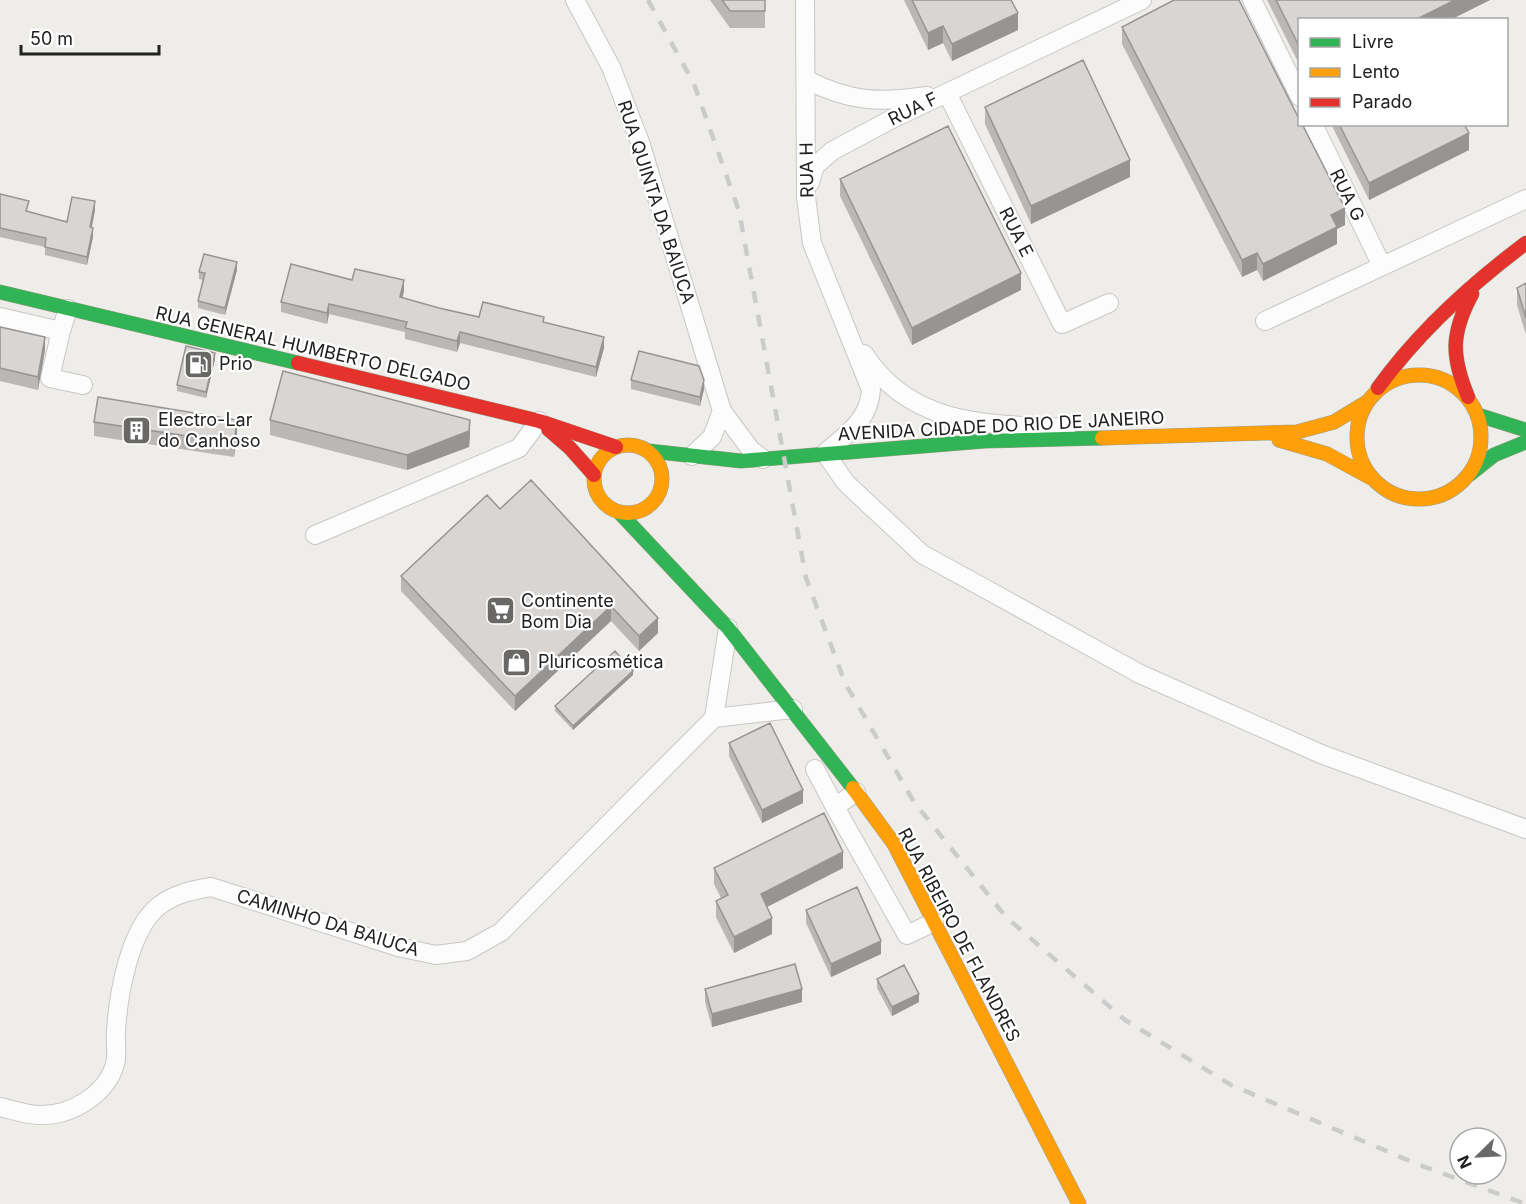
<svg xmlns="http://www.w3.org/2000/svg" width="1526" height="1204" font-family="Inter,sans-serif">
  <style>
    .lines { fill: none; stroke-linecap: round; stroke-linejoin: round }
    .street-casing { stroke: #c8c7c6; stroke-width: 20 }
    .fast-casing { stroke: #9b9a80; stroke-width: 15 }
    .slow-casing { stroke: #9b9a80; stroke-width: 15 }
    .jam-casing { stroke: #9b9a80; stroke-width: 15 }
    .street { stroke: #fdfcfc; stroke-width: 18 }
    .fast { stroke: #30b455; stroke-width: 14 }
    .slow { stroke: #ff9f0a; stroke-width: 14 }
    .jam { stroke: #e5322d; stroke-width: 14 }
    .rail { stroke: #cbcbcb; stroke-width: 4.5; stroke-dasharray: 12 12; stroke-linecap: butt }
    .wall { fill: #bab7b5 }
    .shaded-wall { fill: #979593 }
    .building { fill: #d8d5d2; stroke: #979593; stroke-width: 1.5 }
    .labels { text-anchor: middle; stroke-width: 4.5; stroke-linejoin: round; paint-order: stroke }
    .street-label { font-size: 18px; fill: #212121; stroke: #fff }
    .poi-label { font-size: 18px; fill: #212121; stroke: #fff; text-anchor: start }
  </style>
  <rect width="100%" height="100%" fill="#efedea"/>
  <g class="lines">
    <defs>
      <path id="street" d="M575,0l36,67 29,75 82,269 29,39 12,9
        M805,0l1,197 6,46 59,147c-2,30 -24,44 -46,63l21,30 76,71 218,120 181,80 205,75
        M1252,0l48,97
        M807,80c43,22 73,23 120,16
        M947,93l115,231 47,-21
        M1313,124l69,142
        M810,183l5,-17 17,-15 58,-31 252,-120
        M0,317l61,14 7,-22
        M1265,321l261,-122
        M61,331l-11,47 33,7
        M864,354c48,74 126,70 203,74
        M692,456l20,-19 10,-26
        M315,535l204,-87 20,-27
        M714,718l79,-9
        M815,769l20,38
        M856,792l-21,15 72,128 27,-13
        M0,1107c13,3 27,8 40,8 31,1 67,-21 75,-51 3,-10 0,-22 1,-32 2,-36 13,-104 44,-127 15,-11 32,-15 51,-18l187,60 38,8 31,-4 34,-19 213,-214 14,-90"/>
      <path id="fast" d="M0,292l298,71
        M1478,415l48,15
        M649,451l92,10 244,-20 117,-3
        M1470,474l24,-19 32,-13
        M619,512l109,116 125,160"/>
      <path id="slow" d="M1357 437a62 62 0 1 1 124 0a62 62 0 1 1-124 0Z
        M1102,438l195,-6 37,-10 33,-20
        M1279,440l48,14 44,24
        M594 479a34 34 0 1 1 68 0a34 34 0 1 1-68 0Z
        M853,788l41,56 185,360"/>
      <path id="jam" d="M298,363l241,58 77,26
        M1378,388c41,-57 92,-103 148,-145
        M1468,397c-17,-41 -17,-64 4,-103
        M548,429l22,19 24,27"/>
    </defs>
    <use href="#street" class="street-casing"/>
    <use href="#fast" class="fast-casing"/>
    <use href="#slow" class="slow-casing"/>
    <use href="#jam" class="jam-casing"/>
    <use href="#street" class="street"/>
    <use href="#fast" class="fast"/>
    <use href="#slow" class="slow"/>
    <use href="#jam" class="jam"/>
    <path class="rail" d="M648,0l46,84 45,127 67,367 39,105 69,119 92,115 119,103 106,65 186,79 109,40"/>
  </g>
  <path class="wall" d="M710,0h55v28h-35z
    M904,0h107l7,30 -66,31 -9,-18 -15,7z
    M1267,0h223l-40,20h-151v44z
    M1122,27l223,198 -8,4v15l-74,37 -6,-11 -15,7 -120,-233z
    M985,107l145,70 -99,47 -46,-100z
    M1331,124h133l5,26 -100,50z
    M840,179l181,111 -109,55 -72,-149z
    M0,194l28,17 39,11 28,-12 -3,17 1,10 -6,28 -42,-10v-8l-45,-10z
    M237,270l-12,45 -27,-7v-7l5,-21 -4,-1v-7z
    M352,280l52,11 -2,7 37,10 40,9 65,5 60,26 -8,29 -136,-34 -3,9 -52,-13v-7l-76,-18 -2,10 -46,-12v-10z
    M1526,283v52l-9,-30v-17z
    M0,327l45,23 -7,40 -38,-9z
    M215,359l-9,39 -29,-7v-6z
    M631,380l73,9 -4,17 -69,-17z
    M270,420l200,16 -1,11 -62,23 -137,-35z
    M94,422l143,12 -3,23 -140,-21z
    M500,509l158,124 -19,18 -28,-30 -96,90 -114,-120v-15z
    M633,675l-60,55 -18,-19v-5z
    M729,743l74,60 -41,20 -33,-67z
    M714,868h129l-76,39 5,27 -38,19 -18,-36v-16l5,-3 -7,-14z
    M806,910l75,44 -50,23 -25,-54z
    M877,979l42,23 -27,14 -15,-28z
    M705,989l97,13 -90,25 -7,-25z"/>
  <path class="shaded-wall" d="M1455,0h35l-40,20h-35z
    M1018,13v17l-66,31v-17z
    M943,26v17l-15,7v-17z
    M1469,133v17l-100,50v-17z
    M1130,160v17l-99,47v-18z
    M95,201v9l-5,26v-9z
    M1345,208v17l-8,4v15l-74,37v-17l68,-49z
    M93,228v9l-6,28v-8z
    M1257,253v17l-15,7v-17z
    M237,262v8l-12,45v-7z
    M1021,273v17l-109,55v-17z
    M404,280v11l-4,17v-11z
    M329,304v10l-2,10v-11z
    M460,332v11l-3,9v-11z
    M45,337v13l-7,40v-13z
    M604,337v11l-8,29v-10z
    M215,353v6l-9,39v-6z
    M704,380v9l-4,17v-9z
    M237,420v14l-3,23v-14z
    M470,420v16l-1,11 -62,23v-15z
    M611,606v15l-96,90v-15z
    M658,618v15l-19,18v-15z
    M633,671v4l-60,55v-4z
    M803,790v13l-41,20v-13z
    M843,852v16l-82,42v-16z
    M772,918v16l-38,19v-16z
    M881,941v13l-50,23v-13z
    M802,989v13l-90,25v-13z
    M919,994v8l-27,14v-9z"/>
  <path class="building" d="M722,0h43v11h-35z
    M912,0h99l7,13 -66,31 -9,-18 -15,7z
    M1174,0h65l60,119v5h3l43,84 -14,7 6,12 -74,37 -6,-11 -15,7 -120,-233z
    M1276,0h179l-40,20h-116v26z
    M1083,60l47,100 -99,46 -46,-99z
    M1339,124h125l5,9 -100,50z
    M948,126l73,147 -109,55 -72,-149z
    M0,194l29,7 -3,10 41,11 5,-25 23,4 -5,26 3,1 -6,29 -42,-10 1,-9 -46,-10z
    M204,254l33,8 -12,46 -27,-7 7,-28 -6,-1z
    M291,264l61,16 3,-11 49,11 -4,17 39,11 40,9 4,-15 61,15 -1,5 61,15 -8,30 -136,-35 -3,9 -52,-13 2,-6 -78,-18 -2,9 -46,-11z
    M1526,283v35l-9,-30z
    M0,327l45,10 -7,40 -38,-9z
    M186,346l29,7 -9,39 -29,-7z
    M639,351l60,15 5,14 -4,17 -69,-17z
    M283,371l187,49 -1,11 -62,24 -137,-35z
    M98,397l139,23 -3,23 -140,-21z
    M531,480l127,138 -19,18 -28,-30 -96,90 -114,-120 86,-81 13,14z
    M615,651l18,20 -60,55 -18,-20z
    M770,723l33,67 -41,20 -33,-67z
    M824,813l19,39 -82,42 11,24 -38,19 -18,-36 12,-6 -14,-27z
    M857,887l24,54 -50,23 -25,-54z
    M795,964l7,25 -90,25 -7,-25z
    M904,965l15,29 -27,13 -15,-28z"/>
  <defs>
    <symbol id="fuel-square" viewBox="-11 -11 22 22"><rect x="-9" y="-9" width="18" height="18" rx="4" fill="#696867" stroke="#fff"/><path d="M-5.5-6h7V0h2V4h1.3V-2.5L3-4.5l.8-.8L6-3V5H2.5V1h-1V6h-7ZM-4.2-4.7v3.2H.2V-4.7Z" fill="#fff"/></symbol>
    <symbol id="building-square" viewBox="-11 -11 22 22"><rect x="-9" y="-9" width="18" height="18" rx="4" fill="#696867" stroke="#fff"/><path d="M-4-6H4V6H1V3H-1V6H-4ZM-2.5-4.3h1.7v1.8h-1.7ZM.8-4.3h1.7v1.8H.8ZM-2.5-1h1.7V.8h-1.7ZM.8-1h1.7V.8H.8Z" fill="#fff"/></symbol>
    <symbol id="supermarket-square" viewBox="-11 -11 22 22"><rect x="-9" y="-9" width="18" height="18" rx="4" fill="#696867" stroke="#fff"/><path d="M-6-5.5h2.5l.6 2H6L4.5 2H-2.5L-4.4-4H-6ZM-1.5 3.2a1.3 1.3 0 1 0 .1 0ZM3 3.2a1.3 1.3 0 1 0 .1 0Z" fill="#fff"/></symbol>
    <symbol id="shop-square" viewBox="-11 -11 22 22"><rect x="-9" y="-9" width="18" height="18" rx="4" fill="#696867" stroke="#fff"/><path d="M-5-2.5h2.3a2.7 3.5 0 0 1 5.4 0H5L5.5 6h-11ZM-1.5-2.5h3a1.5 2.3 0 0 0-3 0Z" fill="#fff"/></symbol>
  </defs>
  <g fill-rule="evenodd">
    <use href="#fuel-square" x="182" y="348" width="33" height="33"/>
    <use href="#building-square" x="120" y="414" width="33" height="33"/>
    <use href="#supermarket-square" x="484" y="594" width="33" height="33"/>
    <use href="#shop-square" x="500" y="646" width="33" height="33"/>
  </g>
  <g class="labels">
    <g class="street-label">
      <text transform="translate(913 109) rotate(-26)" y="6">RUA F</text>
      <text transform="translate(807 170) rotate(-91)" y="6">RUA H</text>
      <text transform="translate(1347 195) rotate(64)" y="6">RUA G</text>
      <text transform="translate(656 202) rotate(72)" y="6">RUA QUINTA DA BAIUCA</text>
      <text transform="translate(1016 232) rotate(63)" y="6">RUA E</text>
      <text transform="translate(313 349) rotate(13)" y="6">RUA GENERAL HUMBERTO DELGADO</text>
      <text transform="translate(1001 426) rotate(-3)" y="6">AVENIDA CIDADE DO RIO DE JANEIRO</text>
      <text transform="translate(328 923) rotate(17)" y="6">CAMINHO DA BAIUCA</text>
      <text transform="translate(959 935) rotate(62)" y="6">RUA RIBEIRO DE FLANDRES</text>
    </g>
    <g class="poi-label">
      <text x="219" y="370">Prio</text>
      <text x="158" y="426">Electro-Lar<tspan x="158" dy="21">do Canhoso</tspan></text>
      <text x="521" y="607">Continente<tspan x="521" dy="21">Bom Dia</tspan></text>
      <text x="538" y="668">Pluricosmética</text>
    </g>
  </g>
  <rect x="1298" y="18" width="210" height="108" fill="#ffffff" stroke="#a6a6a6" stroke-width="1.5"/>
  <rect x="1310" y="38" width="30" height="9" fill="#30b455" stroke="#a6a6a6" stroke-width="1.5"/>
  <text x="1352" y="48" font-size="18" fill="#212121">Livre</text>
  <rect x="1310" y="68" width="30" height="9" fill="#ff9f0a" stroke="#a6a6a6" stroke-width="1.5"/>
  <text x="1352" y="78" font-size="18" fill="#212121">Lento</text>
  <rect x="1310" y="98" width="30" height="9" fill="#e5322d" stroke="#a6a6a6" stroke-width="1.5"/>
  <text x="1352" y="108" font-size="18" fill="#212121">Parado</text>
  <g transform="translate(1478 1156) rotate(246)"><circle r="28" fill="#ffffff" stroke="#a6a6a6" stroke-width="1.5"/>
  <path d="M0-4.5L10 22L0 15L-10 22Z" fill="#696867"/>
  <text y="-9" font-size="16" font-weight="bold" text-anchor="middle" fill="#212121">N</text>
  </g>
  <path d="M21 45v9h138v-9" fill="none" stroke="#212121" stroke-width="3"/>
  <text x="30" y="45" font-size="18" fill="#212121" stroke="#ffffff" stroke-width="4.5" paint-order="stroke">50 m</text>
</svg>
